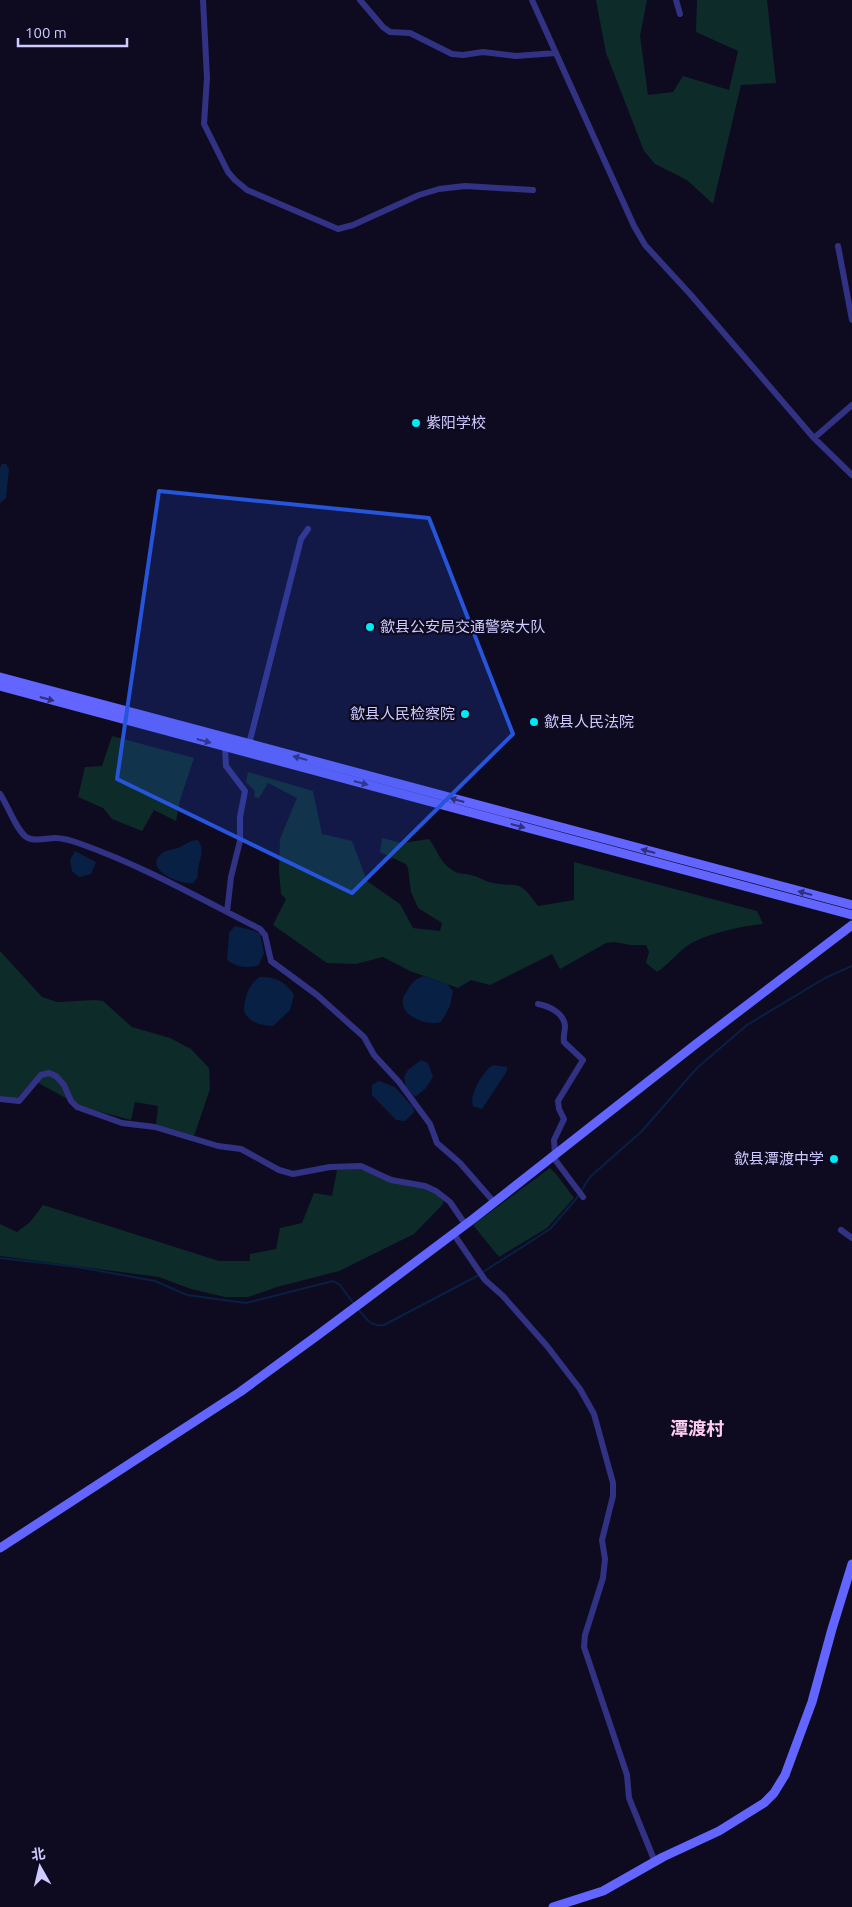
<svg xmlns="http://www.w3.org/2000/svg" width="852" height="1907" font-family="Ubuntu,'Noto Sans SC',sans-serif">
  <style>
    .green { fill: #0d2b29 }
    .water { fill: #072044 }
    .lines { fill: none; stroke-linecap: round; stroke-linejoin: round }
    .stream { stroke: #072044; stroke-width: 2 }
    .street { stroke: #323284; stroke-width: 6 }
    .secondary { stroke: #6265ff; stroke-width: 9 }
    .oneway { fill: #302f7a }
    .marked { fill: #2654da; fill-opacity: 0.2; stroke: #2654da; stroke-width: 4; stroke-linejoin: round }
    .poi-dot { fill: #00e9f6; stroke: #0e0b21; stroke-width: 2 }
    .labels { text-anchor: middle; stroke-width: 4.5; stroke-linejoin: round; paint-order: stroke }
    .poi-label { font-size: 15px; fill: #cecbff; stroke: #0e0b21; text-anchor: start }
    .quarter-label { font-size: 18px; font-weight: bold; fill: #ffcdef; stroke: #0e0b21 }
  </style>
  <rect width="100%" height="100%" fill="#0e0b21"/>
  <path class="green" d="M596,0h51l-7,36 8,59 25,-3 10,-16 46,14 9,-39 -42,-19 1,-32h70l9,83 -35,2 -28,119 -26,-24 -32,-16 -11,-13 -38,-98z
    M112,736l82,22 -14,42 -4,21 -22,-11 -12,21 -30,-12 -9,-11 -25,-11 7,-30 17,-1z
    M248,772l65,19 9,43 30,7 15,40 33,23 13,24 27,3 2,-8 -24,-15 -7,-16 -3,-24 -2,-4 -26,-12 2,-14 20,5 27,-4c8,10 11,24 23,31 7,5 15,3 22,6 7,2 12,6 19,7 28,5 25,-5 45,23l36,-6v-38l183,49 6,13c-21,2 -59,10 -76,22 -11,8 -18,18 -30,26l-11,-9 3,-11 -3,-7h-16l-16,-3 -8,1 -46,26 -8,-15 -62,31 -19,-5 -13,8 -48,-17 -27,-14 -27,7 -29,-1 -54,-38 13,-26 -5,-5 -2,-23 1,-32 17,-41 -29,-15 -9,15 -5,-1 1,-6 -9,-9z
    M0,951l42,46 15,5 38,-2 8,1 29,26 38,11 21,11 18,19 1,21 -16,47 -38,-11 2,-19 -23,-4 -4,18 -49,-13 -49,-27 -17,19 -16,-3z
    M347,1168c28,1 73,16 97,30l-1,6 -29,30 -75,37 -62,16 -29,10h-23l-34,-8 -32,-12 -159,-21v-32l17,8 13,-10 13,-17 176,56h31v-7l26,-5 4,-21 22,-5 12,-30 18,3 5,-26z
    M550,1168l6,6 18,24 -27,30 -48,29 -26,-32z"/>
  <path class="water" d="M2,464h4l3,5 -3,29 -6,5v-35z
    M198,840c9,12 -2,24 0,37l-5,6c-12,2 -50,-13 -32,-29 6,-5 13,-4 19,-7 7,-3 10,-7 18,-7z
    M75,851l21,11 -5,12 -12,3 -7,-6 -2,-11z
    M235,926l20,5 5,3 4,19 -5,12c-11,4 -23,2 -32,-5l2,-27z
    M423,976l24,8 6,7 -3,15 -9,16c-13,4 -41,-5 -38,-23 0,-3 4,-7 5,-10 4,-6 8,-10 15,-13z
    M260,977c15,-1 26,5 34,18l-4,15 -17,16c-11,0 -25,-4 -29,-15 0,-12 5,-28 16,-34z
    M421,1060l7,3 5,14 -8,12 -10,8 -9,-10 -2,-10 4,-7z
    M493,1065l14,2v4l-25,38 -9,-3c-4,-11 10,-35 20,-41z
    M379,1081l16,6 18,20 1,5 -9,9 -9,-1 -24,-25v-10z"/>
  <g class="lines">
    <path class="stream" d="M0,1258l78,9 77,14 32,14 59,8 87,-22 7,4 14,19
      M483,1272l67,-43 26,-30 14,-22 52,-46 55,-63 50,-43 78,-47 27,-12
      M359,1310c7,9 12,17 25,15l95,-50"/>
    <path class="street" d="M203,0l4,78 -3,46 24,48 7,8 12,10 91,39 15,-4 66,-30 20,-6 26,-3 68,4
      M360,0l23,27 7,5 20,1 42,21 11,1 20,-3 33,4 40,-3
      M532,0l102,226 11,19 46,50 122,142 39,38
      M676,0l4,14
      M838,246l14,74
      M814,438l38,-33
      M249,744l52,-205 7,-10
      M225,747l1,19 19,25 -5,26v24l-9,36 -4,35
      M0,794c8,11 17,39 28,44 8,4 19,0 27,0 8,0 18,3 26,6 62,22 120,55 179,85l5,6 6,26 46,34 47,42 10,18 25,27 31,42 7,19 23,20 34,39
      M538,1004c11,2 26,9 27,22 0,5 -2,10 -1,16l19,18 -25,41 1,8 5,10 -10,21 1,15
      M0,1099l19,2 22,-26 8,-2 7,3 8,9 7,16 6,6 45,16 33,4 63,19 23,3 38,21 14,4 37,-7 31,-1 30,14 34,6 11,5 14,11 15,22
      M553,1157l30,40
      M841,1230l11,8
      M453,1233l32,47 18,16 44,50 33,43 14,25 19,69v13l-11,44 3,19 -2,19 -18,57 -1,12 43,128 2,23 26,64"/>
    <path class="secondary" d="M0,677l852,228
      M0,686l852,229
      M0,1548l240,-156 78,-57 155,-116 223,-175 156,-119
      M553,1907l50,-16 60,-34 56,-26 45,-28 10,-10 11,-18 27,-73 20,-73 20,-65"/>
  </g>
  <defs><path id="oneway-solid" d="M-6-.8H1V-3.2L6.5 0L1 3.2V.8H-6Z" transform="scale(1.25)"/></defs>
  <g class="oneway">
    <use href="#oneway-solid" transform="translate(47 699) rotate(15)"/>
    <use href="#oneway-solid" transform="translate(204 741) rotate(15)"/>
    <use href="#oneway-solid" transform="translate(300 758) rotate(-165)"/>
    <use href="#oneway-solid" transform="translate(361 783) rotate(15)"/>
    <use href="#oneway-solid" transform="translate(457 800) rotate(-165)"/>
    <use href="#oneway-solid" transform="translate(518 826) rotate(15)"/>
    <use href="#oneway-solid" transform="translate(648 851) rotate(-165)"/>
    <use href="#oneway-solid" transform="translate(805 893) rotate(-165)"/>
  </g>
  <path class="marked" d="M159,491l270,27 84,216 -161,159 -235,-114z"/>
  <g class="poi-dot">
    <circle cx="416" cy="423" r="5"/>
    <circle cx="370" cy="627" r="5"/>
    <circle cx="465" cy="714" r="5"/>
    <circle cx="534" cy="722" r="5"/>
    <circle cx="834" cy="1159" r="5"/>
  </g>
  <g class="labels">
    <g class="poi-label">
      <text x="426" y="428">紫阳学校</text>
      <text x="380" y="632">歙县公安局交通警察大队</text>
      <text x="455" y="719" text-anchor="end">歙县人民检察院</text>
      <text x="544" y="727">歙县人民法院</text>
      <text x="824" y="1164" text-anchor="end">歙县潭渡中学</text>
    </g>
    <g class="quarter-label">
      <text x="697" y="1435">潭渡村</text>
    </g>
  </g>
  <g transform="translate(40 1867) rotate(352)" stroke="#0e0b21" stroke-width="4" paint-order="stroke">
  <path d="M0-4L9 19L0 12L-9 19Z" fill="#cecbff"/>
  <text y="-8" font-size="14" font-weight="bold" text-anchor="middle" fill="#cecbff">北</text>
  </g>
  <path d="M18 38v8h109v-8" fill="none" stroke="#cecbff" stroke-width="2.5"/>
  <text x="25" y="38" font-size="15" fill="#cecbff" stroke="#0e0b21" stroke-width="4" paint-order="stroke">100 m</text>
</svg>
